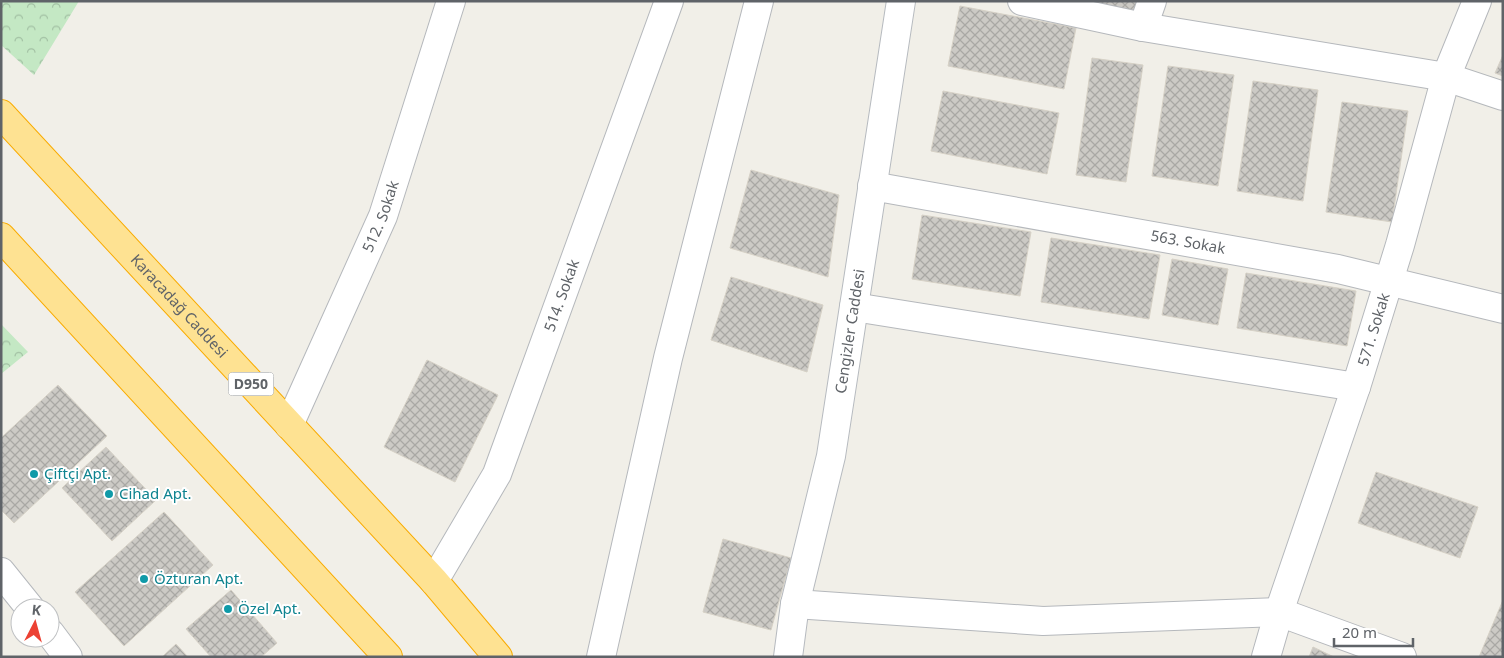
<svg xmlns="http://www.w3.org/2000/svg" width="1504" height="658" font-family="'Noto Sans',sans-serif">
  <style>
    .park { fill: url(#park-crowns) }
    .building { fill: url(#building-cross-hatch); stroke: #d6d1c6 }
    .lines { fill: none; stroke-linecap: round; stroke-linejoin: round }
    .street-casing { stroke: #b5b8bc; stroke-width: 30 }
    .secondary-casing { stroke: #b6babf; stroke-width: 30 }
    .highway-casing { stroke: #f9ab00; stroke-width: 30 }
    .street { stroke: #fff; stroke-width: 28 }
    .secondary { stroke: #fff; stroke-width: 28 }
    .highway { stroke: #fee292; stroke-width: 28 }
    .culture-dot { fill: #0f9aa8; stroke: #fff; stroke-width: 2 }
    .labels { text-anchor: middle; stroke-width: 4; stroke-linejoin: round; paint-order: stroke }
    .shield { fill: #fff; stroke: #8f9295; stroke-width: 1 }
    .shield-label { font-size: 14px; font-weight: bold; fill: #5f6368 }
    .street-label { font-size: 15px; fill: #5f6368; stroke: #fff }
    .culture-label { font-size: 15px; fill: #0d838f; stroke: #fff; text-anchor: start }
  </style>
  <defs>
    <pattern id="park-crowns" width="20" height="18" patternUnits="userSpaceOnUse" patternTransform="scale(1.25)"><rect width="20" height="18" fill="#c4e8c4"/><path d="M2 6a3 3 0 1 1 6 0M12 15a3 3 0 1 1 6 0" fill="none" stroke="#a2c0a3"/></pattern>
    <pattern id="building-cross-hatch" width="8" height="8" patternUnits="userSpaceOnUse" patternTransform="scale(1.25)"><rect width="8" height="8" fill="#cccac5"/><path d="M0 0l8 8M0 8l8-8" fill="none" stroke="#a9a8a4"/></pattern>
  </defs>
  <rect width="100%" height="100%" fill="#f1efe8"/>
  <path class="park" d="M1,1h78l-45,74 -33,-30z
    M1,324l27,28 -27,22z"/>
  <path class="building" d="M1093,1h48l-3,13z
    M960,6l116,22 -12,61 -116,-23z
    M1503,55v21l-8,-3z
    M1092,58l51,7 -17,117 -50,-7z
    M1168,66l66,9 -16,111 -66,-10z
    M1253,81l65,9 -15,111 -66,-10z
    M943,91l116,22 -12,61 -116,-23z
    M1342,102l66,9 -16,111 -66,-10z
    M751,170l88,25 -11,82 -98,-29z
    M922,215l109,17 -11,64 -108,-17z
    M1051,238l109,17 -11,64 -108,-17z
    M1172,259l56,10 -10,56 -56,-10z
    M1246,273l110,18 -9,55 -110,-18z
    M731,277l92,28 -16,67 -96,-32z
    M427,360l71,35 -43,87 -71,-35z
    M58,385l49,51 -93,87 -13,-13v-72z
    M106,447l50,53 -44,41 -50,-53z
    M1376,472l102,35 -18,51 -102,-35z
    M164,512l49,53 -89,81 -49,-54z
    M723,539l68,19 -20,72 -68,-18z
    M231,590l46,53 -16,14h-50l-25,-28z
    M1503,600v57h-24z
    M176,644l12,13h-26z
    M1313,647l21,10h-25z"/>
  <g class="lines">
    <defs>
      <g id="street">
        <path d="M1022,1l121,26 303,50 57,19"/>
        <path d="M1143,27l9,-26"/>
        <path id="s1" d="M872,186l466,83 165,40"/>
        <path d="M854,307l502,80"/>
        <path id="s2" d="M289,425l94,-209 68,-215"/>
        <path d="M1,572l29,36"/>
        <path id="s3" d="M434,581l63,-107 172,-473"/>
        <path d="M795,604l248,17 236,-9 123,45"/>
        <path d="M50,633l18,24"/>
        <path d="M601,657l67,-299 91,-357"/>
        <path id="s4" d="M1266,657l13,-45 77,-225 44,-142 46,-168 31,-76"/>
      </g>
      <g id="secondary">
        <path id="s5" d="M788,657l7,-53 36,-148 70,-455"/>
      </g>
      <g id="highway">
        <path id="s6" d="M1,114l433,467 64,76"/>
        <path d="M1,237l387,420"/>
      </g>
    </defs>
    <use href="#street" class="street-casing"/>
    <use href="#secondary" class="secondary-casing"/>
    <use href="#highway" class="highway-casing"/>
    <use href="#street" class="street"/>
    <use href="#secondary" class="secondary"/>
    <use href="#highway" class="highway"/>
  </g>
  <g class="culture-dot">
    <circle cx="34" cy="474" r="5"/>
    <circle cx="109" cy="494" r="5"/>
    <circle cx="144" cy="579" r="5"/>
    <circle cx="228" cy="609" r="5"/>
  </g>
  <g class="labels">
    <rect class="shield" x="228.5" y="372.5" width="45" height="23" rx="4"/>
    <g class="shield-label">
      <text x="251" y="389">D950</text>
    </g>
    <g class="street-label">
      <text dy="5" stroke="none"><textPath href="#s2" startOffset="228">512. Sokak</textPath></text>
      <text dy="5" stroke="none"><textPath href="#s1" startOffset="321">563. Sokak</textPath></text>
      <text dy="5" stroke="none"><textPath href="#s3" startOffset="314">514. Sokak</textPath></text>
      <text dy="5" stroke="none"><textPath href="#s6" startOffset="262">Karacadağ Caddesi</textPath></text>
      <text dy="5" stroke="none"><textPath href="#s5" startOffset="332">Cengizler Caddesi</textPath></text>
      <text dy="5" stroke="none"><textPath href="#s4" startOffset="345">571. Sokak</textPath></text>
    </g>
    <g class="culture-label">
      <text x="44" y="479">Çiftçi Apt.</text>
      <text x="119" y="499">Cihad Apt.</text>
      <text x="154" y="584">Özturan Apt.</text>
      <text x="238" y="614">Özel Apt.</text>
    </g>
  </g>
  <rect width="1504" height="658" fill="none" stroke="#5f6368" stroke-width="5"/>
  <g transform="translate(35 623) rotate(6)"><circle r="24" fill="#ffffff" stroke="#bfc1c3"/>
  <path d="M0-4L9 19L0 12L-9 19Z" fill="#ec4133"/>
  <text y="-8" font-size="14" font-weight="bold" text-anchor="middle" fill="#5f6368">K</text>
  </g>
  <path d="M1334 638v8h79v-8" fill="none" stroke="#5f6368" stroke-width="2.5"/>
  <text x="1342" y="638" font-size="15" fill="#5f6368" stroke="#ffffff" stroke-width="4" paint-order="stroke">20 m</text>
</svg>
